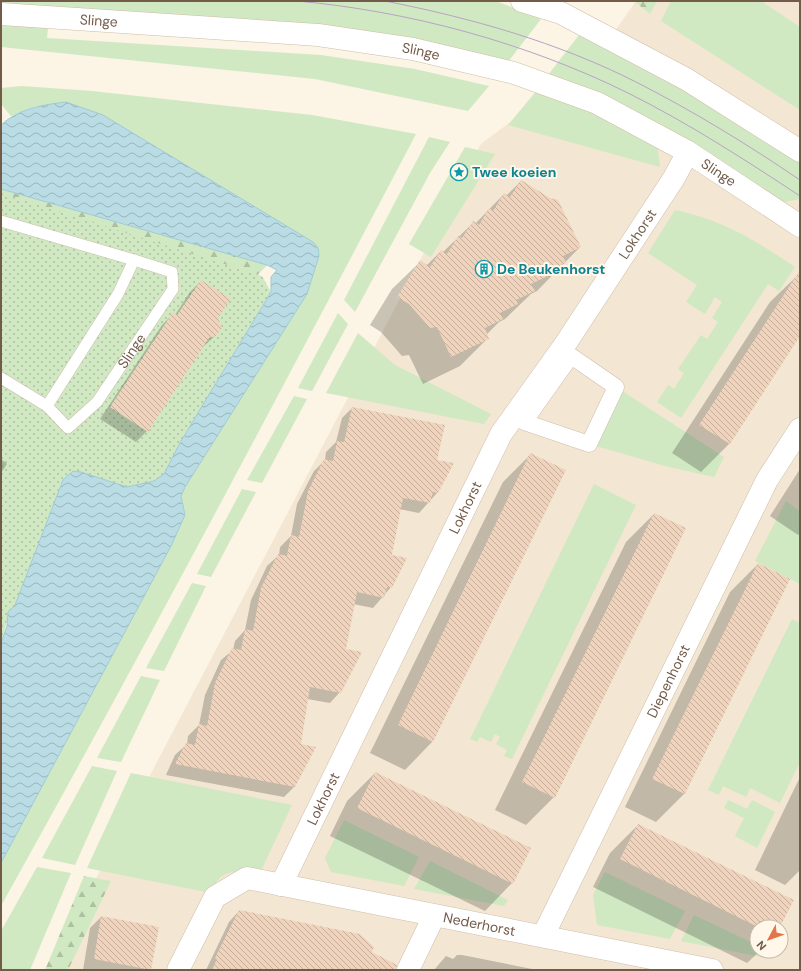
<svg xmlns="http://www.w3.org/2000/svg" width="801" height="971" font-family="'DM Sans',sans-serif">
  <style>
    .residential { fill: #f3e6d2; fill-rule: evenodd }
    .green { fill: #d0e9c2 }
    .forest { fill: url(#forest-firs) }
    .garden { fill: url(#garden-dots) }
    .water { fill: url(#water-waves); stroke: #9fcbd6 }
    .shadow { fill: #0003 }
    .building { fill: url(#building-back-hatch) }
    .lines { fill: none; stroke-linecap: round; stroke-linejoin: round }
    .service-casing { stroke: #cfbead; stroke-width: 12 }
    .pedestrian-casing { stroke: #cfbead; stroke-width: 17 }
    .minor-casing { stroke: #cfbead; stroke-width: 23 }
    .secondary-casing { stroke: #d0bca8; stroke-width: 23 }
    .service { stroke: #fff; stroke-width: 11 }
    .pedestrian { stroke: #fff; stroke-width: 16 }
    .minor { stroke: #fff; stroke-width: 22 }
    .secondary { stroke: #fff; stroke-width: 22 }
    .tram { stroke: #b7a3c5; stroke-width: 1 }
    .labels { text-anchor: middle; stroke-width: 4; stroke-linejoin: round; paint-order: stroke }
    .street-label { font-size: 14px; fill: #735b4a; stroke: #fff7ea }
    .culture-label { font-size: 14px; font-weight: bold; fill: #0d838f; stroke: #fff7ea; text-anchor: start }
  </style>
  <defs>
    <pattern id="forest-firs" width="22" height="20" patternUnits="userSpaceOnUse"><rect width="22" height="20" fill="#d0e9c2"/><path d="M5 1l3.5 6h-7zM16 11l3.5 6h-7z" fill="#adc0a0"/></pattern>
    <pattern id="garden-dots" width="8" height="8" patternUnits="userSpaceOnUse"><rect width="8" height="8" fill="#d0e9c2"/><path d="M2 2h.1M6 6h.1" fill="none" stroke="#adc0a0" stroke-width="1.8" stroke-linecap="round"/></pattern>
    <pattern id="water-waves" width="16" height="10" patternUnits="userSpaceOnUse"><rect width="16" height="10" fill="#b9dce5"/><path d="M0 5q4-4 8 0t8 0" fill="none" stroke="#9bb5bc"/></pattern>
    <pattern id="building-back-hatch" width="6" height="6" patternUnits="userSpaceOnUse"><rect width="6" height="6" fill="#f0d3bc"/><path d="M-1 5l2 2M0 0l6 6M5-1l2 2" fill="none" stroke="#c7ae9b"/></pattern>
  </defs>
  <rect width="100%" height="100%" fill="#fcf4e4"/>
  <path class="residential" d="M636,1h164v969h-752l433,-826 115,-86zM757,927h24v24h-24z"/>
  <path class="green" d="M1,1h495l45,18 -33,43 -507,-57z
    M671,1h90l39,26v83l-139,-89z
    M1,22l47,6 -1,10 274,17 94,14 74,17 -21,25 -153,-32 -314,-32z
    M579,35l102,50 119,75v39l-16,3 -236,-127z
    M22,86l70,5 220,24 104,19c-136,259 -273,517 -415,772v-43l170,-317 14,-31 -4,-19 4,-9 122,-193 12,-38 -283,-150 -25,10 -10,-12v-16z
    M538,89l31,11 88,43 3,24 -152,-42z
    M429,137l21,5 -20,31 -75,139 -11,-12z
    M465,147l30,7 -64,103 -22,-13z
    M675,210c50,11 78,29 120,57l-16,24 -11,-7 -87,134 -24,-16 11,-17 6,4 10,-16 -6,-4 23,-34 6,4 11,-17 -6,-4 10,-16 -7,-5 -10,17 -19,-12 11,-17 -49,-32z
    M338,313l10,11 -36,67 -14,-3z
    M358,333l37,32 96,49 -7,10 -158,-31z
    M616,387l108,70 -10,20 -49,-11 -76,-22z
    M294,396l13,3 -45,84 -15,-3z
    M594,484l42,21 -124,254 -8,-3 3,-6 -11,-6 4,-7 -5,-3 -4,8 -11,-5 -3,5 -7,-3z
    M242,489l14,3 -45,85 -14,-3z
    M786,501l14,10v73l-45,-23z
    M192,583l14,3 -42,85 -18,-3z
    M792,619l8,4v139l-20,41 -30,-15 -4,9 -23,-11 -4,9 -11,-5z
    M141,676l19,4 -39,82 -24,-4z
    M92,766l25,5 -42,94 -33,-7z
    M131,773l161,32 -33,70c-22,-4 -39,-8 -48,18l-124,-25z
    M728,800l19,9 5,-9 23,12 -18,36 -22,-12 9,-18 -20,-10z
    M344,820l75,37 -15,29 -73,-14 -6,-14z
    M430,861l78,39 -4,6 -90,-17z
    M37,867l34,6 -41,97h-29v-39z
    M605,872l80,39 -15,28 -73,-14 -4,-30z
    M694,915l63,30v6h12l-3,7 -85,-17z"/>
  <path class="forest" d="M634,1h23l-7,13z
    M1,189l266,76 -16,17 -250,-67z
    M84,876l27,5 -43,89h-23z"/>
  <path class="garden" d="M1,193l261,83 9,16 -90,149 -17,33 -10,7 -27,6 -46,-15 -18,8 -48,125c-8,8 -10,26 -14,38z"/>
  <path class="water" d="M66,102l37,13 210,127 5,6 1,8 -12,38 -122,193 -4,9 4,19 -14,31 -170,317v-220l6,-17 1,-14 7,-7 48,-125 10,-9 8,1 46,15 27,-6 10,-7 17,-33 90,-149v-15l6,-7 -10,-5 -266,-76v-64c19,-17 41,-20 65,-23z"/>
  <path class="shadow" d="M521,181l59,66 -43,44 -6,3 -26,25 -6,3 -12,12 1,4 -28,28 -37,18 -14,-29 -7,1 -21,-24 -11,-7 22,-36 28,-27 6,4 15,-15 2,1 30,-29 2,1 29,-30 2,2z
    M798,275l2,1v58l-71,110 -28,28 -29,-19 98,-151z
    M201,281l16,37 -1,17 -14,13 -55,83 -11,11 -36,-23 62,-94 11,-11 2,1 15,-23z
    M352,408l84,53 1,32 -18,20 -20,-4 -9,46 1,32 -18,21 -20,-4 -8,46 -5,42 -10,11 -23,-4 -13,88 -10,10 -118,-22 9,-20 12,-11 1,-8 11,-11 6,-30 16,-35 12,-10 2,-9 10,-11 6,-30 16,-34 12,-11 1,-8 11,-11 6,-32 17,-33 11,-11 1,-8 10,-10 6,-24z
    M531,454l-99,288 -27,28 -35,-17 133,-271z
    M1,459l6,5 -6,9z
    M800,469v64l-2,2 -28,-19z
    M654,514l31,15 -131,268 -28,28 -31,-15 131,-268z
    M758,564l31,15 -105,215 -28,28 -31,-15 105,-215z
    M375,773l137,110 -27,28 -155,-75 17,-35z
    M800,777v93l-15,15 -30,-15z
    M638,825l141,102h-22v24h3l-13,12 -154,-76 17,-34z
    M239,911l131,41 2,18h-166l23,-48z
    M101,917l57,11 -8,42h-67l7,-42z
    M457,955h5l75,15h-103l12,-14 7,3z"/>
  <path class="building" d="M521,180l29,18 8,2 23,47 -18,9 3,7 -19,8 3,4 -19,9 4,7 -19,9 2,4 -18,9 3,6 -18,9 4,11 -38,18 -14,-30 -7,1 -21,-24 -12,-7 23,-37 10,7 11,-17 6,4 11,-18 4,2 11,-17 6,4 10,-17 4,3 11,-18 6,4z
    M800,270v66l-70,108 -31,-19z
    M201,280l30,19 -13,19 4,10 -6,8 -7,2 -61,94 -38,-25 63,-95 4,3z
    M352,407l93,18 -8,35 17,3 -16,30 -5,-1 -3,11 -27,-5 -11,57 15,3 -15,30 -5,-1 -3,11 -27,-6 -11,57 16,3 -21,41 -31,-6 -9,57 15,3 -21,40 -120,-23 11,-21 9,2 4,-21 8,2 8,-43 17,-35 9,2 4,-21 8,2 8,-43 17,-34 9,2 4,-21 8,2 9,-46 16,-32 9,2 4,-20 7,1z
    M530,453l36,17 -133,272 -35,-17z
    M654,513l32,15 -131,270 -33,-16z
    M758,563l32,16 -105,215 -33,-15z
    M375,772l156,76 -18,36 -156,-76z
    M638,824l156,76 -14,27h-22l-138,-68z
    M239,910l121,24 14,13 -2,5 25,13 -1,5h-184l5,-11 -2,-1z
    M101,916l58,11 -8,43 -57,-11z"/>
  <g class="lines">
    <defs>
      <g id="service">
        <path d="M1,221l133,39 -16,34 -71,112 -46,-28"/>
        <path id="s1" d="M47,406l21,22 29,-26 76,-113 -1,-17 -38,-12"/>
      </g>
      <path id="pedestrian" d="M571,356l45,31 -27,57 -65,-22z"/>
      <g id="minor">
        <path id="s2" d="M281,885l220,-451 63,-88 110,-168 14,-26"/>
        <path id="s3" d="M543,936l224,-456 33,-51"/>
        <path id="s4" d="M178,970l37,-73 32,-19 465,92"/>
        <path d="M408,970l26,-54"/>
      </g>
      <g id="secondary">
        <path d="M522,1l39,12 125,66 114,72"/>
        <path id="s5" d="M1,14l317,21 95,14 101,24 83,30 91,49 112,74"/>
      </g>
    </defs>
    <use href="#service" class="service-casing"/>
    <use href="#pedestrian" class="pedestrian-casing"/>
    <use href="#minor" class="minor-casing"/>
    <use href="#secondary" class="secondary-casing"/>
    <use href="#service" class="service"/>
    <use href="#pedestrian" class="pedestrian"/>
    <use href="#minor" class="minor"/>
    <use href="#secondary" class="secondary"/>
    <path class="tram" d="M297,1c112,10 230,42 331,92 60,30 116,66 172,103
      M385,1c86,17 172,41 251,81 57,29 111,62 164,98"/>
  </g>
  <defs>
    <symbol id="sight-ring" viewBox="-11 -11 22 22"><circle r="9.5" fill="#fff7ea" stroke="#0f9aa8" stroke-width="1.5"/><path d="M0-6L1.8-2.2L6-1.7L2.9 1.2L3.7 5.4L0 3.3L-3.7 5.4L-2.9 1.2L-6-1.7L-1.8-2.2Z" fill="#0f9aa8"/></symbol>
    <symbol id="building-ring" viewBox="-11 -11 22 22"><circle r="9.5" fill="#fff7ea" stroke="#0f9aa8" stroke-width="1.5"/><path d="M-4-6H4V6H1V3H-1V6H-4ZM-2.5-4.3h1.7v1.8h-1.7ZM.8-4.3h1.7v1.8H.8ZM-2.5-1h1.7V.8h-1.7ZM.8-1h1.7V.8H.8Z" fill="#0f9aa8"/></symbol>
  </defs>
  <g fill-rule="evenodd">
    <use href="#sight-ring" x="449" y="162" width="20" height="20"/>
    <use href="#building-ring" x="474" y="259" width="20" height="20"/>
  </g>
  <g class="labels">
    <g class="street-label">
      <text dy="5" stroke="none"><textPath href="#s5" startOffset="98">Slinge</textPath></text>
      <text dy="5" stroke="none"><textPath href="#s5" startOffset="422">Slinge</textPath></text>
      <text dy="5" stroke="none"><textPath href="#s5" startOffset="746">Slinge</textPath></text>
      <text dy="5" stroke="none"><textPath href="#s2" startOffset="744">Lokhorst</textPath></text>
      <text dy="5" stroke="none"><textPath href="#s1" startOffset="131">Slinge</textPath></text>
      <text dy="5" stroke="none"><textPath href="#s2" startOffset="420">Lokhorst</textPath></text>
      <text dy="5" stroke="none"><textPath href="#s3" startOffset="284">Diepenhorst</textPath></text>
      <text dy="5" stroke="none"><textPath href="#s2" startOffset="96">Lokhorst</textPath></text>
      <text dy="5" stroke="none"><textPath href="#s4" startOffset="356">Nederhorst</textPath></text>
    </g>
    <g class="culture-label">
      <text x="472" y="177">Twee koeien</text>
      <text x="497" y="274">De Beukenhorst</text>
    </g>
  </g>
  <rect width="801" height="971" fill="none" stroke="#735b4a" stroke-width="4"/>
  <g transform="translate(769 939) rotate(229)"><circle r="19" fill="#fff7ea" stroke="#c7b9aa"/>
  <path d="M0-3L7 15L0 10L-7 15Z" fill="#e3754b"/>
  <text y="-6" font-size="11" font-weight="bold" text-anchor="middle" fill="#735b4a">N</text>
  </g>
</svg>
